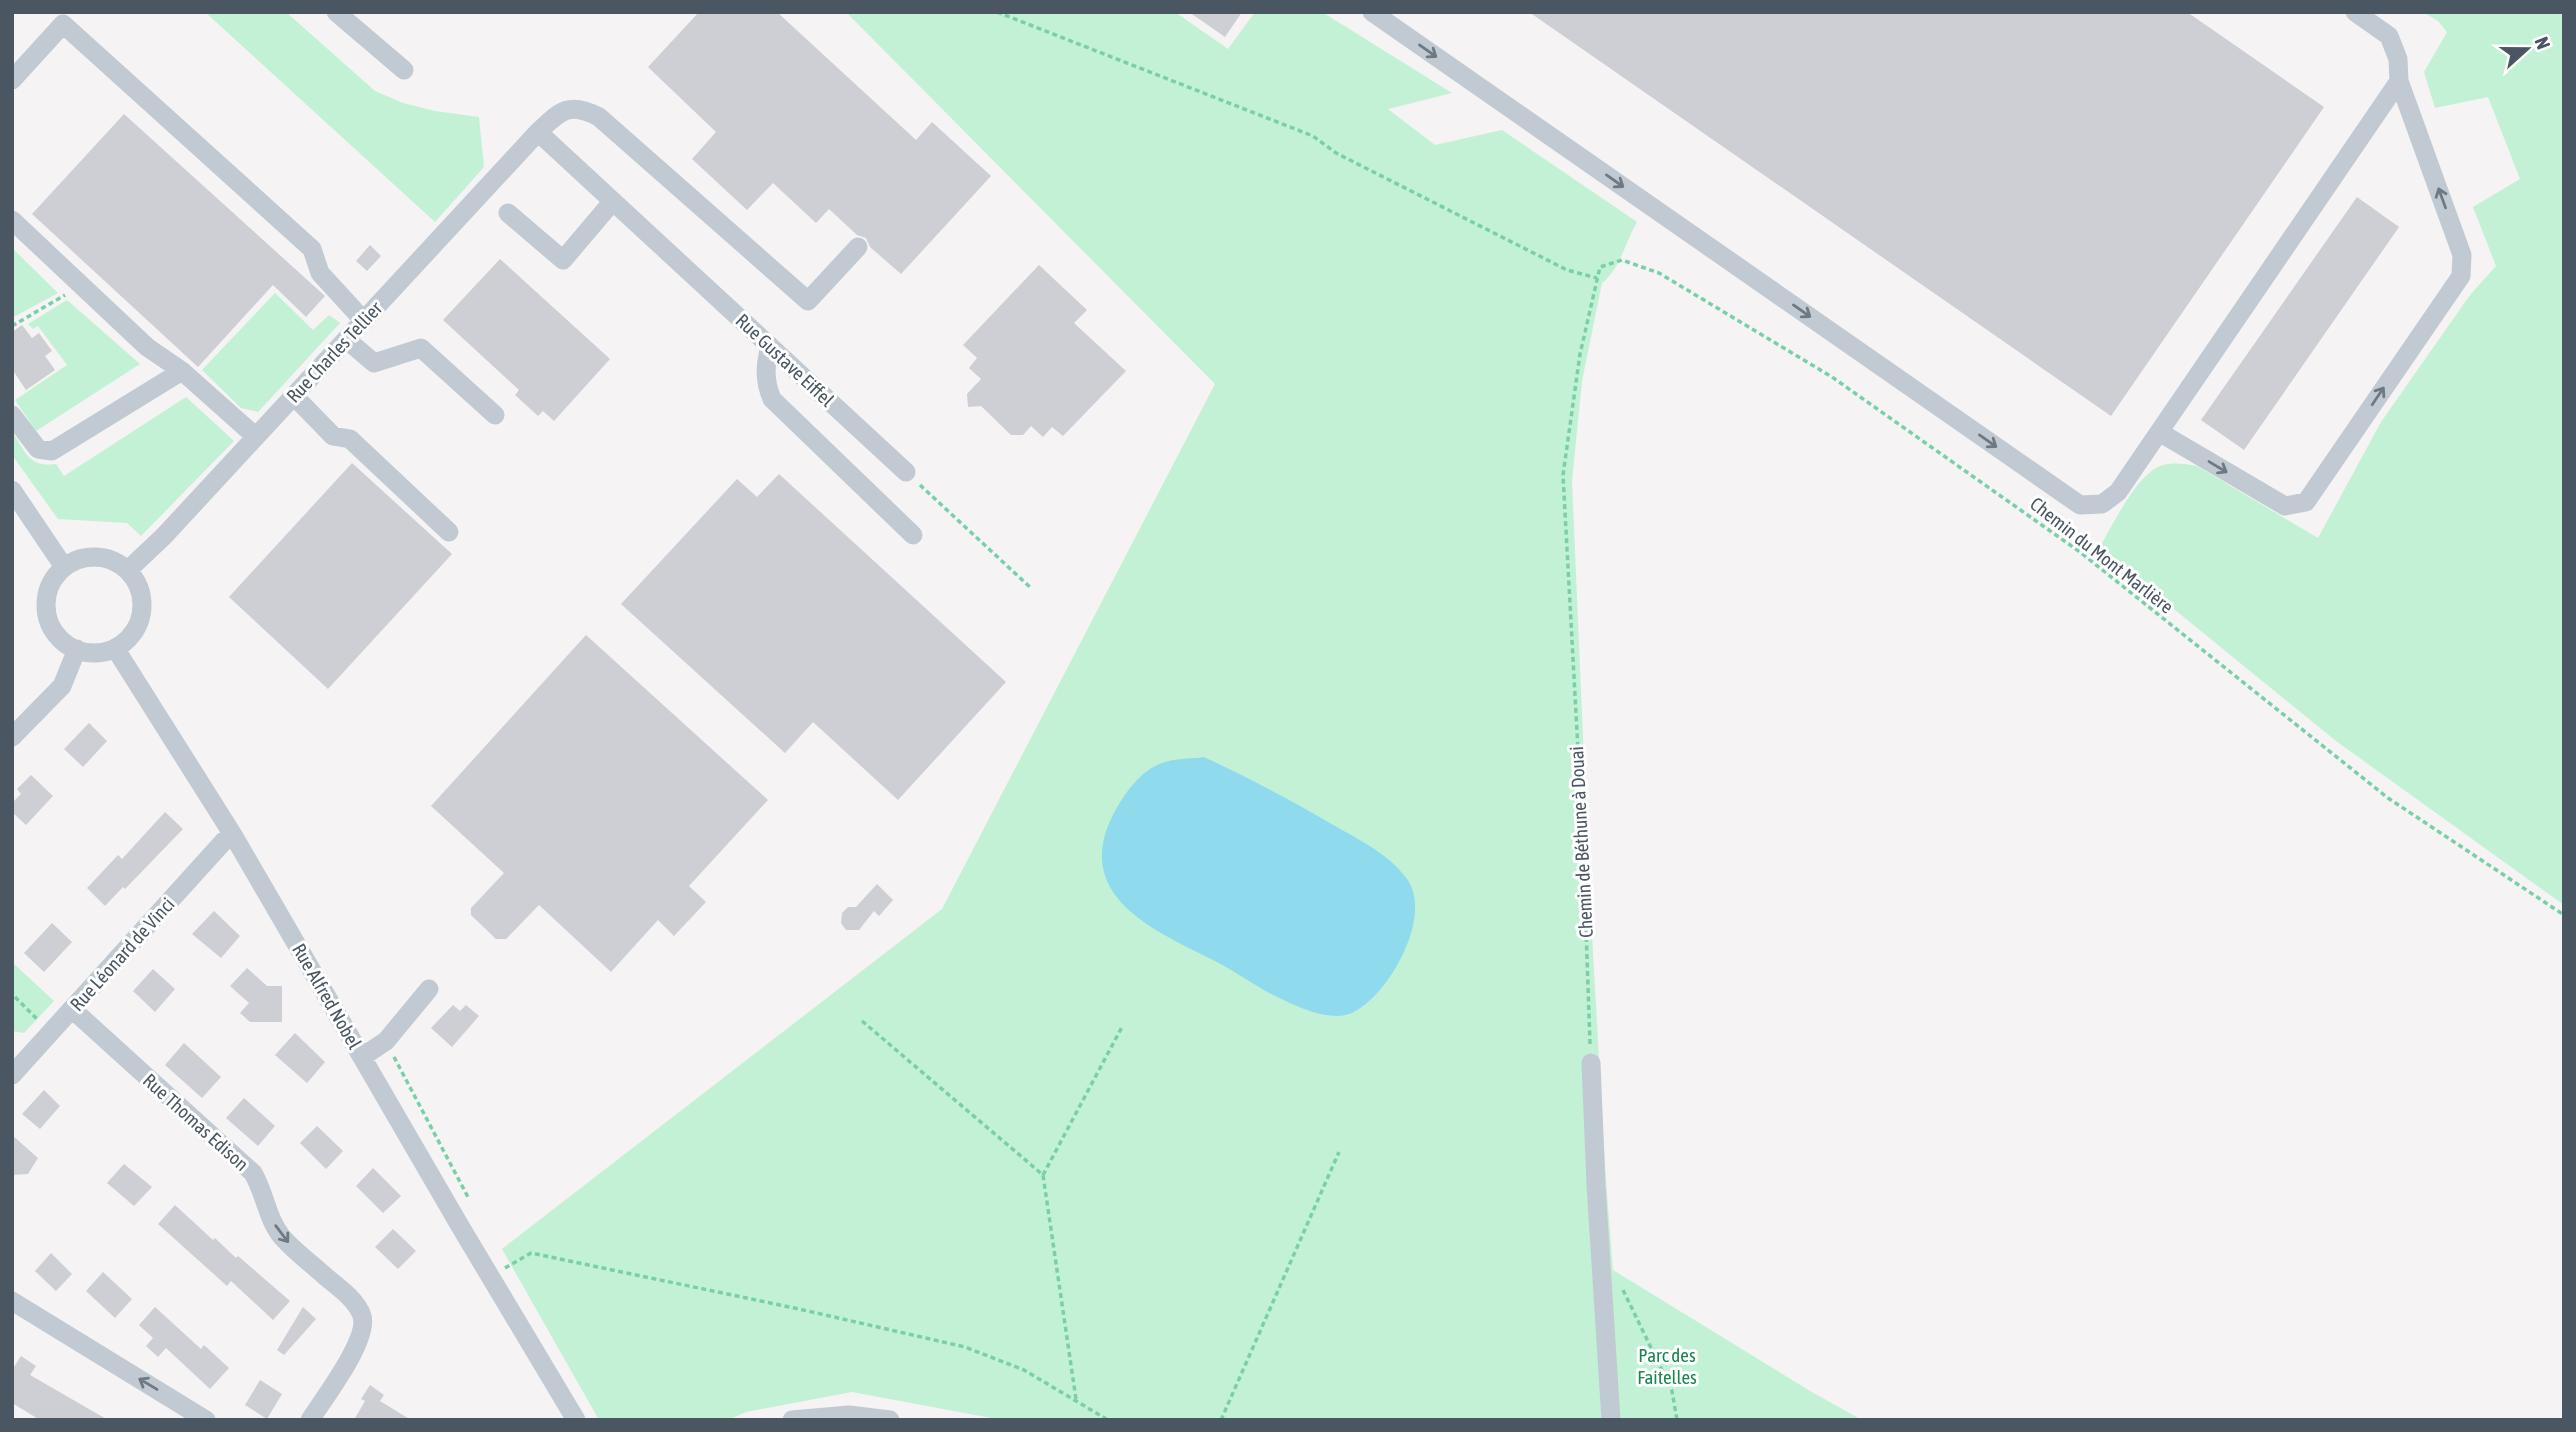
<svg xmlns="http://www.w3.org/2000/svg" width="2576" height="1432" font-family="'Asap Condensed',sans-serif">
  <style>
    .green { fill: #c3f1d5 }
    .water { fill: #90daee }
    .building { fill: #cdcfd5 }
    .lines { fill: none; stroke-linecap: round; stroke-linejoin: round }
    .path { stroke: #7ad0a6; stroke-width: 3.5; stroke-dasharray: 5 3.5; stroke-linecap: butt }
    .minor { stroke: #c1cad2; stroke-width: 19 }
    .oneway { stroke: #6e7983 }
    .labels { text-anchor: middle; stroke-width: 6; stroke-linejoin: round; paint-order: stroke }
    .street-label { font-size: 19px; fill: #4a5661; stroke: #fff }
    .park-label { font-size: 19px; fill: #17864f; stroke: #fff }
  </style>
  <rect width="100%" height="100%" fill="#f5f3f3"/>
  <path class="green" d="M205,12h81l89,79 28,12 32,8 44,6 5,50 -49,55z
    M846,12h329l53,37 27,-37h67l130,81 -64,16 47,36 67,-15 135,92c-12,21 -17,47 -35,61l-20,98 -10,100 18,419 16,281 7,89 197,121 52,29h-860l-150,-28 -106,20 -18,8h-129l-97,-171 440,-340 273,-525z
    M2423,12h141v893l-228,-164 -237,-193c14,-23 35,-69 59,-81 11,-6 28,-3 39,-1l121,72 63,-116 89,-127 26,-29 -23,-59 47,-28 -32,-82 -53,11 -11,-36 23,-40 -9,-11z
    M12,248l46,45 -46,25z
    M275,293l38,37 16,-15 11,8 -82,89 -17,-4 -39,-38z
    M67,300l73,64 -104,67 -21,-31 52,-35 -29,-39 -5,3 -5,-5z
    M186,397l48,44 -93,95 -14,-13 -69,-4 -46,-64v-23c14,20 17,36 44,32l8,12z
    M12,962l42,39 -30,32 -12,-2z"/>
  <path class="water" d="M1204,757c45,21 89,44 131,69 26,15 54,28 72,53 27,37 -19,118 -55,134 -19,8 -44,-2 -62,-10 -29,-12 -54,-32 -83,-46 -60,-30 -136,-65 -92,-146 11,-19 25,-40 47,-48 12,-5 29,-4 42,-6z"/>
  <path class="building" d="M699,12h78l139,128 16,-18 59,54 -90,98 -31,-27 -4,-9 -9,-3 -28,-26 -13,14 -43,-40 -26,27 -55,-51 24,-27 -68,-65z
    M1189,12h53l-17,25z
    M1529,12h658l137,95 -213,309z
    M124,114l201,182 -19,21 -33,-32 -75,82 -166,-153z
    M2357,197l42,30 -155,223 -43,-30z
    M370,245l11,11 -14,15 -11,-10z
    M500,259l110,100 -56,62 -11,-10 -5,5 -23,-21 4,-5 -76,-70z
    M1039,265l48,45 -13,13 52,48 -63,65 -11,-9 -9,10 -12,-11 -8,9h-12l-30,-29 -13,1 -1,-13 14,-15 -12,-11 8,-10 -14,-13z
    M22,325l10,13 7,-5 13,18 -7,5 10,14 -29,20 -14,-21v-37z
    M352,463l100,91 -124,135 -99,-92z
    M779,474l227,208 -108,118 -85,-78 -28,31 -164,-149 116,-125 20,18z
    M586,635l182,165 -79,86 17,16 -32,34 -16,-16 -47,52 -72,-67 -33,34h-10l-25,-24v-7l33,-35 -73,-67z
    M89,723l18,18 -24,26 -19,-18z
    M31,775l22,21 -27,29 -14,-13v-9l9,-9 -4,-5z
    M165,812l18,17 -58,60 -2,-2 -18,19 -18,-18 31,-33 4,4z
    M877,884l16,16 -14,16 -5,-5 -15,19h-13l-5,-7 1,-10 6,-6h8z
    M214,911l26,25 -19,22 -29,-24z
    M52,923l20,19 -28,30 -20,-19z
    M247,968l20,18h15v36h-32l-10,-9 9,-10 -19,-17z
    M153,969l22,20 -20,23 -22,-21z
    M453,1005l7,6 6,-6 13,11 -27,31 -21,-19z
    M295,1033l30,29 -18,21 -32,-28z
    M184,1043l37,34 -19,21 -37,-33z
    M44,1090l16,16 -20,23 -18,-15z
    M244,1098l31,28 -17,20 -32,-28z
    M317,1126l26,25 -17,18 -26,-26z
    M12,1135l26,23 -10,16 -16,1z
    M124,1164l28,23 -18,19 -27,-23z
    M373,1168l28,28 -18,17 -27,-27z
    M175,1205l38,35 2,-2 21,20 2,-2 52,45 -17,19 -42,-39 -4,5 -69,-62z
    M393,1229l23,22 -18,18 -23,-22z
    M51,1253l21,21 -16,17 -21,-20z
    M103,1272l29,27 -17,19 -29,-27z
    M155,1307l46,42 3,-4 25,23 -19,21 -44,-41 -8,9 -12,-11 7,-8 -14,-13z
    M303,1307l13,12 -32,36 -7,-5z
    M21,1356l15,10 -6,9 78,45h-68l-28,-17v-33z
    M260,1380l22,14 -15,25 -22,-14z
    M370,1385l14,10 -4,6 31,19h-57l11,-19 -4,-2z"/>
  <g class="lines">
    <path class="path" d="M997,12l316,124 23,17 231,117 30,8
      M12,326l53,-31
      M920,485l112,104
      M15,997l22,22
      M862,1021l181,154 33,224
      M1590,1044l-7,-202 -20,-367 17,-121 20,-87 22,-7 37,13 173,104 248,175 308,246 176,117
      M394,1057l75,142
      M1043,1175l79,-148
      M505,1268l26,-15 268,56 166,38 59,23 84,50
      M1623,1290l49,101 5,29
      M1221,1420l118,-268"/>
    <path class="minor" d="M336,12l68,58
      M1372,12l708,493 22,-1 16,-12 281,-411 -1,-22 -9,-23 -34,-24
      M12,80l51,-56 249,225 8,24 44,48
      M538,132l368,340
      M508,213l55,47 50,-59
      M12,220l135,127 35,24
      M346,339l28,24 47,-15 74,67
      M770,346c-5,20 -6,34 2,53l141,136
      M294,396l39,40 17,3 99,93
      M12,415l26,34 14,2 130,-80 74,66
      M2159,432l126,74 21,-4 155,-226 1,-21 -63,-174
      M12,490l52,77
      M46 605a48 48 0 1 1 96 0a48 48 0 1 1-96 0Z
      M128,570l36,-34 374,-404c22,-21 31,-31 61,-15l209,184 50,-54
      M115,648l118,187 227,391 116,194
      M12,737l50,-51 15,-37
      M72,1009l181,164c12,20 14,46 29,64 12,14 30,27 44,40 12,10 31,23 36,39 7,24 -38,82 -52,104
      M362,1057l24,-16 43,-52
      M1591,1063l5,122 15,235
      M12,1075l212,-234 9,-6
      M12,1301l194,119
      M792,1420l57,-5 41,5"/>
  </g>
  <defs><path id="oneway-shaft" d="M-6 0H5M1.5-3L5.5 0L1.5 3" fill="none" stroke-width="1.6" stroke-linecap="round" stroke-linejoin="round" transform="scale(1.75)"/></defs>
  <g class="oneway">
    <use href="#oneway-shaft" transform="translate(1428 51) rotate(35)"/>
    <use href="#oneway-shaft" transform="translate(1615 181) rotate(35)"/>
    <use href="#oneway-shaft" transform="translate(2442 198) rotate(-110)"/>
    <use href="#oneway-shaft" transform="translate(1802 311) rotate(35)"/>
    <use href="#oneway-shaft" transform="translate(2378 396) rotate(-56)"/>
    <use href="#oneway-shaft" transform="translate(1988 441) rotate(35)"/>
    <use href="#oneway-shaft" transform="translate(2218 467) rotate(31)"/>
    <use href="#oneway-shaft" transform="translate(282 1234) rotate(53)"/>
    <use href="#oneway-shaft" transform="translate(148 1384) rotate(-149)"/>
  </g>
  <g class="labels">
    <g class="street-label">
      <text transform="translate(334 352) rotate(-47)" y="7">Rue Charles Tellier</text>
      <text transform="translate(785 360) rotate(43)" y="7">Rue Gustave Eiffel</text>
      <text transform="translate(2102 555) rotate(38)" y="7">Chemin du Mont Marlière</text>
      <text transform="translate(1581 842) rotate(-93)" y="7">Chemin de Béthune à Douai</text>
      <text transform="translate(122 954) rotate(-48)" y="7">Rue Léonard de Vinci</text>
      <text transform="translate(327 996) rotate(60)" y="7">Rue Alfred Nobel</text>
      <text transform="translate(196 1122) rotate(42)" y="7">Rue Thomas Edison</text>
    </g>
    <g class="park-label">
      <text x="1667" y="1362">Parc des<tspan x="1667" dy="22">Faitelles</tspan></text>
    </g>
  </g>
  <rect width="2576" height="1432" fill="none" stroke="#4a5661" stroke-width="28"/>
  <g transform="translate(2527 49) rotate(69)" stroke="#ffffff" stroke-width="5" paint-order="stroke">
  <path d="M0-5L12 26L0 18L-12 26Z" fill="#4a5661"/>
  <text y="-10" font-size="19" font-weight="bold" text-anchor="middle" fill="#4a5661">N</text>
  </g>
</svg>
